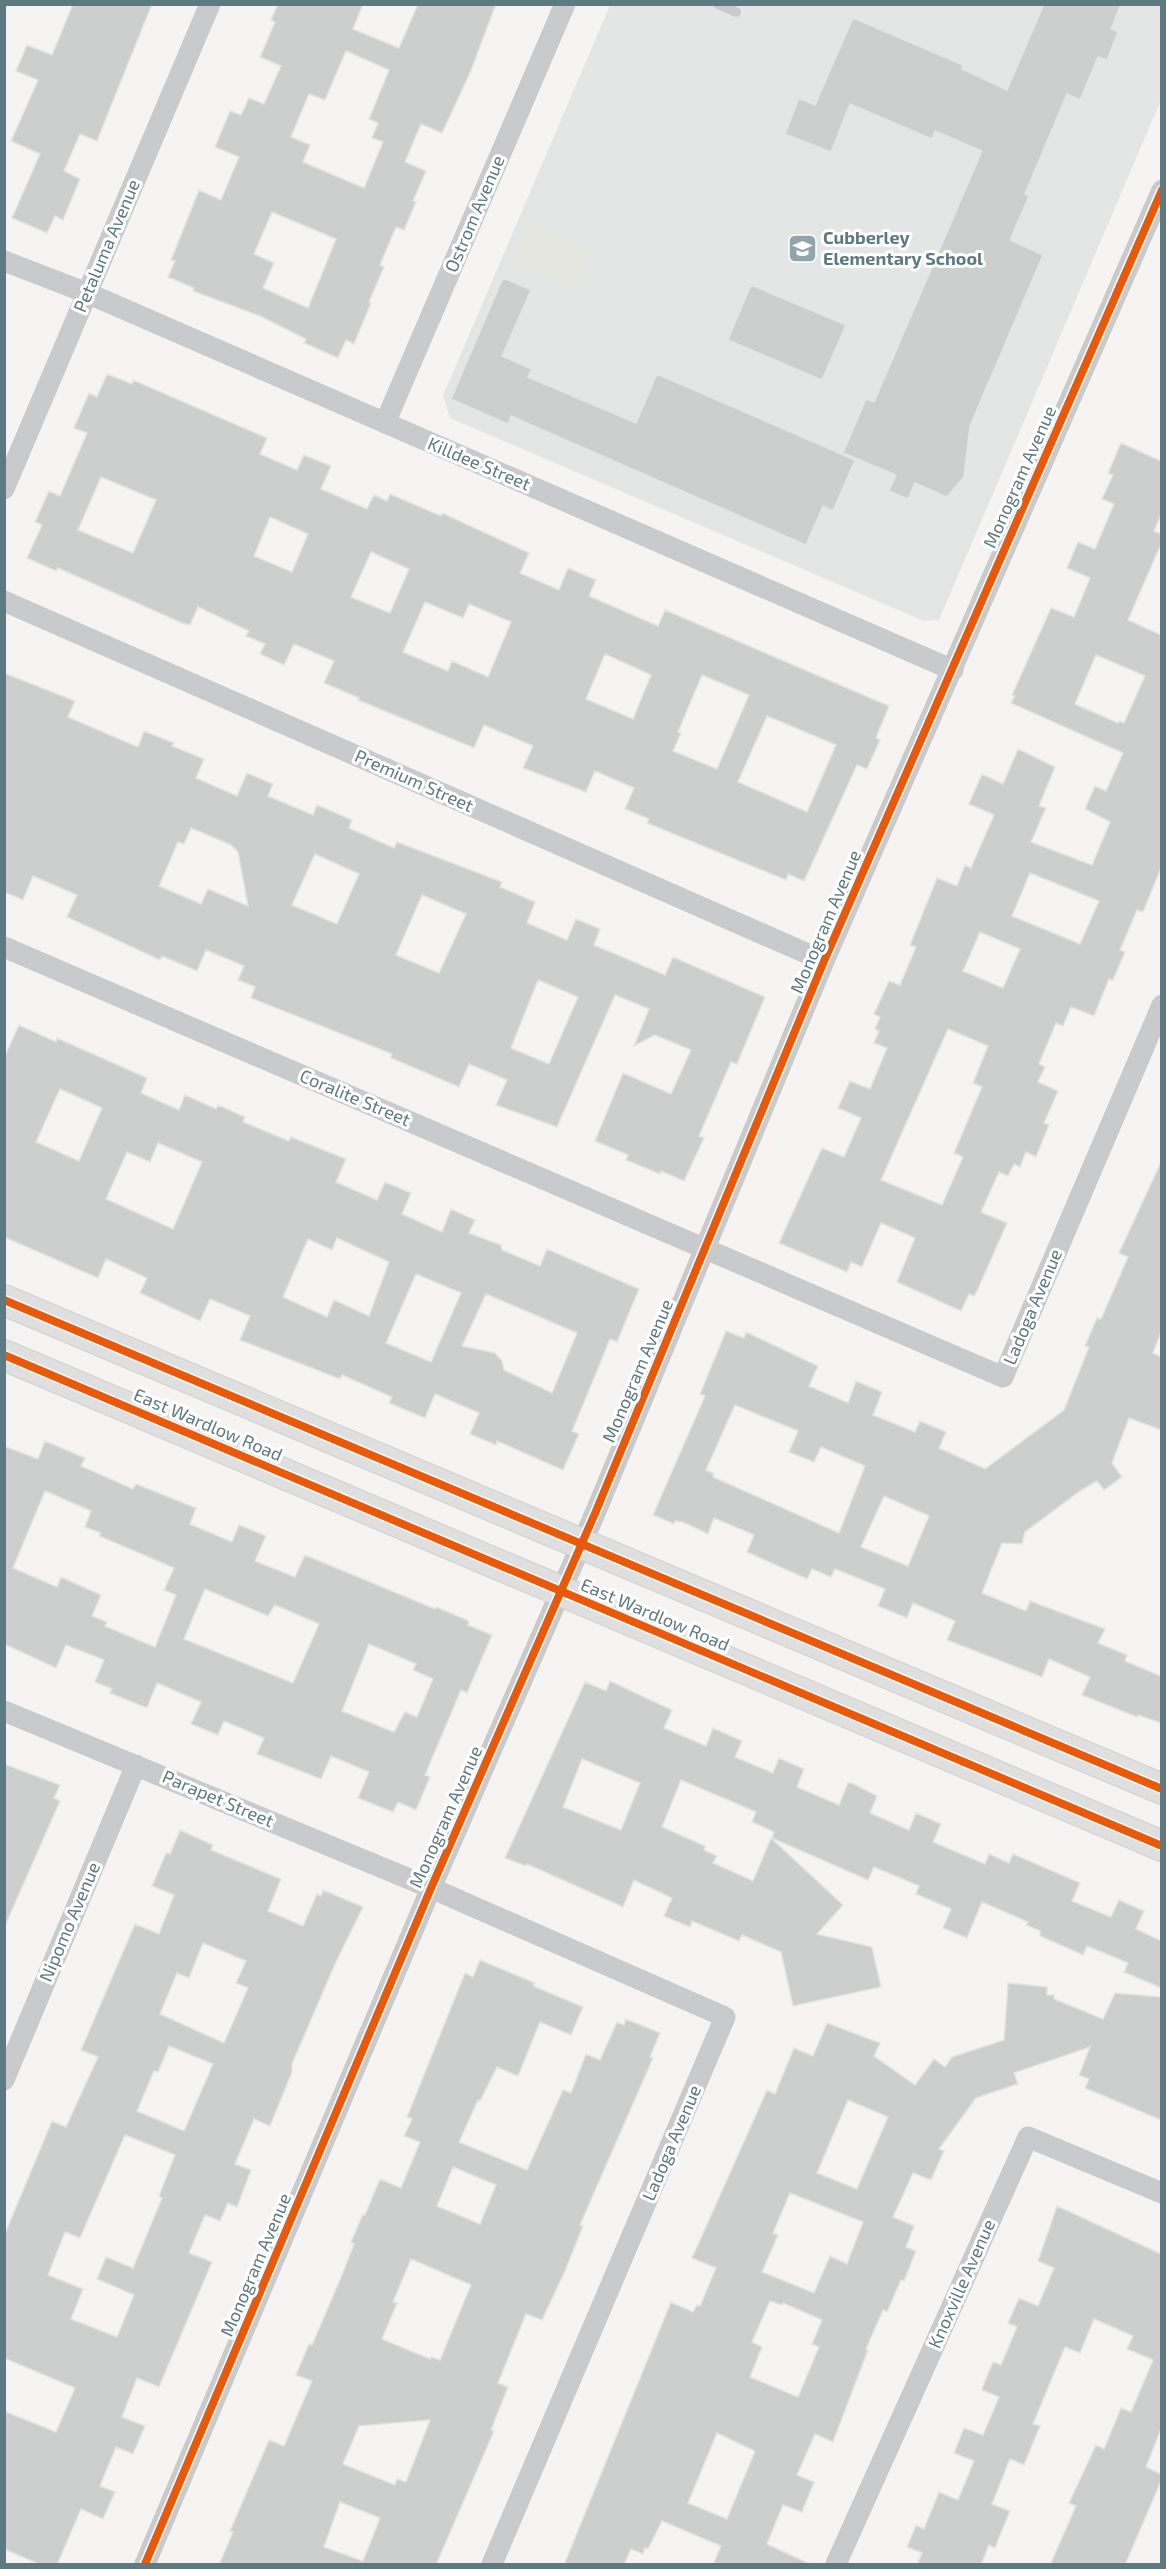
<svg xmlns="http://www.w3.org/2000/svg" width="1166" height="2569" font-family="'Exo 2',sans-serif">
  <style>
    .built { fill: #e4e6e5 }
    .green { fill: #e4e6df }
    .building { fill: #cdcfce; stroke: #e4e4e2; stroke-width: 1.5; fill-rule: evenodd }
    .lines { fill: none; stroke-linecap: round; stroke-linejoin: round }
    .secondary-casing { stroke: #d0d1d1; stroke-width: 32 }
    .service { stroke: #c9cacb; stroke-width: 10 }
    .minor { stroke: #c9cacb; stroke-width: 21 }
    .secondary { stroke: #dedfde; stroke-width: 30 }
    .cycleway-casing { stroke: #fff; stroke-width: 11 }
    .cycleway { stroke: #e8590c; stroke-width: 8 }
    .labels { text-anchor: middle; stroke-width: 6; stroke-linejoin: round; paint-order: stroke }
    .street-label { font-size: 18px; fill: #5d7a80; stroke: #fff }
    .poi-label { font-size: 18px; font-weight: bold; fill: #5d7a80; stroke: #fff; text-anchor: start }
  </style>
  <rect width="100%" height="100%" fill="#f5f4f2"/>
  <path class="built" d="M610,5h551v95l-222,520 -15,1 -474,-203 -7,-22z"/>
  <path class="green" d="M528,222l64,27 -18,42 -64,-28z"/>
  <path class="building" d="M73,4h79l-55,137 -17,-7 -16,37 16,8 -17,41 -8,-4 -8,17 -35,-15 28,-64 -29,-13 27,-61 -22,-9 11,-26 25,10z
    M278,4h85l-10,25 46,19 19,-44h78l-26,69 -28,60 -21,-9 -16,38 21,9 -13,30 3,1 -12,28 -8,-3 -16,38 4,2 -15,35 2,1 -17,41 -8,-4 -8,18 -34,-15 2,-4 -46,-23 -67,-25 1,-3 -26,-11 7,-16 -4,-1 28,-70 22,10 18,-43 -24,-10 15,-36 11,4 8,-17 15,6 17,-38 -21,-9 15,-35 -4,-2zM346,51l43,19 -20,49 9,4 -6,15 11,4 -19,46 -61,-26 7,-17 -19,-8 18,-43 16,6zM272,212l64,27 -28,69 -45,-20 11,-25 -20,-9z
    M1044,4h77l-10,25 7,3 -11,28 -9,-3 -18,43 -13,-6 -42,100 4,2 -19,44 33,15 -73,171 -6,51 -17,20 -32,-14 -7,16 -19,-8 7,-16 -53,-22 23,-54 8,3 108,-251 -47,-20 -3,8 -82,-35 -19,48 -46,-18 14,-36 16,7 38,-87 110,47 -1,4 45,21z
    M503,278l28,12 -29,66 30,13 -4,8 108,46 21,-49 198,86 -22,51 -10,-5 -17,39 -295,-129 -3,8 -57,-25z
    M751,285l95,40 -24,55 -94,-40z
    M107,374l25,10 1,-4 134,58 -7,16 37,16 7,-15 27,11 -10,23 46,20 7,-14 13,6 3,-7 51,22 1,-3 87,40 -9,20 39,17 9,-22 28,12 -7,16 69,30 7,-16 224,96 -13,32 4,2 -13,29 -10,-4 -53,116 -16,-7 -2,6 -139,-57 2,-4 -24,-10 9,-21 -39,-17 -9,21 -63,-24 10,-22 -49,-21 -10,23 -116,-48 1,-2 -35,-15 10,-22 -40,-17 -10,21 -24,-11 5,-10 -19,-8 3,-5 -51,-24 -8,18 -8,-2 -124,-55 -2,3 -29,-13 15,-33 -7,-3 14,-31 11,5 27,-63 -13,-5 15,-35 8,4zM101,477l55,23 -23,53 -55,-23zM270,517l38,17 -16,38 -38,-16zM371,552l38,17 -19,44 -39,-16zM425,602l38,16 6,-14 42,18 -23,55 -36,-16 -4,10 -45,-19zM605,654l46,21 -18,44 -47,-20zM702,675l47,20 -32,74 -44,-18 8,-18 -3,-1zM767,716l69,29 -29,67 -69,-30z
    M1121,443l40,18v54l-7,16 7,3v10l-33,76 33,15v233l-18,44 -6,-2 -17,40 5,2 -12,28 -4,-1 -15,37 -23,-9 -8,19 -7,-3 -17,41 6,3 -7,15 20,9 -14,32 5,2 -13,32 -10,-5 -6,15 -6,-3 -6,12 -9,-4 -18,40 26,11 -29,66 -4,7 -5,-2 -8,17 -64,-29 18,-44 -34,-15 -19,44 -11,-5 -4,10 -68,-29 43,-95 22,9 17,-39 -23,-10 12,-27 20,8 17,-41 -13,-5 5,-12 -4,-2 5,-12 -6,-3 15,-33 11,4 16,-38 -6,-2 27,-67 20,8 8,-21 6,3 23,-53 -25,-11 13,-30 21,10 15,-35 37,18 -16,39 7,2 -15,34 61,23 18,-43 -25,-13 10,-23 11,5 17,-38 -112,-50 4,-7 -3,-1 39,-87 23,9 16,-39 -23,-10 11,-26 17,7 19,-45 -12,-5 11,-24 -5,-2zM1096,655l49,21 -21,47 -5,-2 -1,2 -43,-19zM1030,873l69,28 -19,43 -68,-28zM980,932l40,17 -17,39 -40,-17zM948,1029l40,17 -15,37 9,4 -28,66 9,4 -21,48 -61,-25z
    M4,673l71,28 -7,16 70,30 6,-16 30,12 -2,3 32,13 -8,19 41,18 10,-23 26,11 -5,12 45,19 4,-10 35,15 -3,8 45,20 3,-6 105,40 -2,5 35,15 -8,21 40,17 9,-21 24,10 -6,16 71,30 8,-18 92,40 -28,67 -6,-2 -32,74 5,2 -20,43 -23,-10 -1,3 -34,-14 2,-5 -33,-14 28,-68 48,21 20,-44 -36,-15 -21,11 15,-37 -34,-14 -58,132 -61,-22 11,-25 -38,-16 -10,23 -68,-29 1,-4 -141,-56 4,-11 -17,-7 6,-14 -38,-16 -9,21 -35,-15 -2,4 -93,-43 10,-22 -44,-19 -10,24 -19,-8zM191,828l40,17 7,7 10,54 -40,-17 -7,15 -42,-18 19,-44 6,2zM315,854l44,20 -22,50 -45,-19zM422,895l44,19 -27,59 -43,-18zM538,980l40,17 -29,67 -38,-16z
    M19,1025l37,17 1,-4 90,40 -6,15 38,17 6,-15 31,14 2,-4 27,12 -2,5 46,19 2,-4 55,22 -10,23 41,18 8,-18 26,11 -9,21 40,18 9,-23 24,11 -6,13 32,12 1,5 38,16 7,-17 92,40 -22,53 -7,-3 -18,44 -20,48 7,3 -16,36 -66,-29 -1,4 -26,-11 9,-21 -44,-19 -10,24 -36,-15 3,-6 -50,-22 -2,4 -100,-39 10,-24 -40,-17 -10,22 -60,-28 7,-15 -41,-19 -8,19 -94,-41v-179zM60,1089l42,19 -23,53 -43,-19zM158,1143l44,19 -29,67 -67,-30 21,-47 23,10zM337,1238l52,24 -20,54 -35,-16 -7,17 -44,-20 25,-58 24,11zM416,1274l45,19 -30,69 -45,-19zM486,1294l91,39 -25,60 -48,-23 -2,-9 -7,-8 -33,-7z
    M1161,1162v170l-8,21 8,4v73l-32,-12 -17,45 10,14 -18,13 -7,-9 -17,10 -55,41 -3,12 -20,-1 -20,50 44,18 4,-10 75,28 -7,14 29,12 -2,6 36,15v47l-23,-8 -1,2 -55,-22 8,-18 -41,-18 -7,18 -95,-37 8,-19 -42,-18 -6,15 -29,-12 7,-17 -50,-20 -4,8 -19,-8 -5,10 -60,-27 7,-17 -40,-17 -6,16 -25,-12 -8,-1 -1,3 -21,-9 52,-119 -5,-2 26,-63 18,7 2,-6 72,34 -9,20 39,17 8,-22 26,11 -9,23 42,17 5,-11 26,11 -7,16 46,21 79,-59 25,-63 -4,-1 12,-28 4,1 27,-62 -9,-4zM735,1405l63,26 -9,21 25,10 7,-15 44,19 -26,67 -126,-56 1,-3 -8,-4zM884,1496l45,20 -21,50 -47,-19z
    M45,1441l40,17 -4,8 52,23 3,-5 60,24 -6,16 42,18 7,-17 27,11 -11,25 40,16 10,-22 130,54 1,-2 33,14 -1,4 24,10 -25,58 -6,-3 -36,85 5,2 -14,33 -18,-8 -5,10 -35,-14 11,-26 -38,-16 -10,23 -64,-25 7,-16 -40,-17 -6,14 -27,-11 10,-22 -44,-19 -10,25 -37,-15 2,-4 -17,-7 9,-22 -38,-15 -10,23 -52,-24v-198l34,13zM45,1491l46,20 -6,16 16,6 -2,3 75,32 -10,22 12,5 -21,52 -50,-21 2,-4 -15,-6 9,-21 -40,-18 -4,10 -44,-19zM205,1589l63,27 7,-11 44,19 -26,59 -109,-44zM369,1644l47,20 -3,6 20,9 -16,38 -12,-5 -11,20 -52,-21z
    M610,1681l62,29 -8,18 42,18 7,-18 29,13 -7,16 38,16 6,-15 25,11 -7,18 42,18 9,-22h4l25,13 -7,17 39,17 7,-17 25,11 -8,18 52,22 4,-10 20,9 4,-9 67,29 -8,18 39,16 8,-17 25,11 -8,18 25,12v47l-37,-16 4,-9 -41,-17 -4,9 -43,-19v-5l-14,-6 2,-3 -46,-20 -15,36 -24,-10 8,-19 -35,-15 3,-8 -45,-19 -6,13 -96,-42 2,-6 -22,-10 4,-10 -75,-32 -19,47 43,19 -1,4 13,6 -4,7 40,18 18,-43 72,67 -26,29 55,13 9,40 -88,19 -12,-54 -39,-17 -3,6 -47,-20 -2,6 -26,-11 8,-18 -38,-18 -11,27 -96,-43 -1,2 -21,-8 80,-176 21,9zM582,1759l58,24 -19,47 -58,-23z
    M4,1764l56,21 -6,13 6,3 -56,127z
    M180,1830l33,15 -2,5 70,29 -13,32 35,15 14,-32 4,2 2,-6 40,17 -28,57 -43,100v8l-22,54 -16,-7 -19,45 16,6 -14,37 -9,-4 -8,18 -15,-6 -16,38 23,9 -53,125 -22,-9 -15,39 23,9 -12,28 -17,-7 -16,39 15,6 -12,27 -22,-10 -24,56h-16l-37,-16v-138l52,21 19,-44 -71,-30v-122l48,-115 14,6 32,-70 -17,-7 54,-126 24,10 15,-39 -22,-9 14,-33 4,1zM203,1943l43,18 -10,22 12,5 -24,55 -64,-29 17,-41 12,5zM169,2046l44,18 -29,67 -47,-20 17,-40 4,1zM125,2135l50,20 -16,41 3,2 -29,70 -27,-11 -9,22 37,16 -17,42 -46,-18 12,-30 -35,-14 17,-43 15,6z
    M480,1960l55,23 -2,3 50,21 -12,28 -31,-13 -22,54 -21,-9 -17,34 -2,-1 -19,42 68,28 36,-80 8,3 15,-39 14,6 17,-38 7,3 2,-6 34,14 -10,24 3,1 -73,167 3,1 -18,45 -23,49 -16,-6 -28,69 10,4 -17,43 3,1 -58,134h-217l14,-33 -3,-1 39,-91 15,6 28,-65 -16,-6 13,-31 3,1 30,-70 12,-31 -3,-2 12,-28 2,1 15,-36 21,9 19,-46 -16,-6 8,-17 -5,-2 58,-144 8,4zM453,2167l43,18 -16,39 -43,-18zM411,2259l60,26 -31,75 -9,-3 -1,2 -48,-20 15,-36 -4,-1zM430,2420l-24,62 -9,-3 -2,6 -52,-21 16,-38zM340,2502l40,16 -17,43 -39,-14z
    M1008,1983l39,4v8h7v4l49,20 12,-26 46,4v123l-76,-32 4,-9 -10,-4 11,-28 -76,26 4,11 -42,14 -37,51 5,2 -13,29 -18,-7 -20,44 21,9 -8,21 10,4 -12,30 -3,-1 -14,32 -4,-2 -17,39 2,1 -35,92 -18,-8 -18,41 17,7 -12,30 -19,-7 -16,39 45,21h-99l8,-19 -59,-25 -14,28 -3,-1 -2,6 -12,-5 -7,16h-60l107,-263 22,10 4,-7 3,1 16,-38 -24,-10 75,-168 8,4 19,-46 19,8 14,-33 53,20 -6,13 41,29 19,-26 11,8 7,-10 52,-17zM848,2100l40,17 -31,72 -40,-16zM790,2193l73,29 -16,42 -17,-8 -16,37 -52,-21 16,-37 -5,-2zM770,2301l12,4 1,-2 39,17 -10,24 7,3 -21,50 -48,-20 12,-30 -10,-5zM717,2433l38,18 -28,68 -39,-16z
    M1057,2206l104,48v175l-15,38 15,7v7l-36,84h-75l26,-59 -7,-3 27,-58 8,4 17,-41 10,4 22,-52 -26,-11 6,-13 -39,-17 -14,34 -15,-6 -32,77 7,2 -16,39 -14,-6 -18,45 18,7 -15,37 -6,-3 -8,20h-64l5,-12 -15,-6 9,-22 8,4 15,-37 19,8 16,-39 -20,-8 10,-25 19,7 16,-38 -17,-7 1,-4 10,-24 8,3 16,-38 -9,-4 11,-25 19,8 16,-38 -16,-7z"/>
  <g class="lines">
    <defs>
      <path id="secondary" d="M4,1300l1158,489
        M4,1355l1158,491"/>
    </defs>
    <use href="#secondary" class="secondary-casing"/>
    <path class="service" d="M718,4l18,8"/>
    <path class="minor" d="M4,261l83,32 866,377
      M385,423l180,-419
      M4,489l206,-485
      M4,601l820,360
      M4,947l999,430 159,-372
      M4,1711l427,177 294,129 -233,547
      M4,2080l132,-315
      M145,2564l286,-676 165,-377 228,-550 338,-771
      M836,2564l192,-427 134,56"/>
    <use href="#secondary" class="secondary"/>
    <defs>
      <path id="cycleway" d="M4,1300l1158,489
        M4,1355l1158,491
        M145,2564l286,-676 165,-377 228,-550 338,-771"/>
    </defs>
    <use href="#cycleway" class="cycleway-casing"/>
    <use href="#cycleway" class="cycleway"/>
  </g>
  <defs>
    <symbol id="school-square" viewBox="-11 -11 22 22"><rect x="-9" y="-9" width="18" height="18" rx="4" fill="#92a5a8" stroke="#fff"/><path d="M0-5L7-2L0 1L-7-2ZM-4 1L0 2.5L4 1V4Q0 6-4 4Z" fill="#fff"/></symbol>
  </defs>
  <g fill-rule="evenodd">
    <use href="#school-square" x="786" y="232" width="33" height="33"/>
  </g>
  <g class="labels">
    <g class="street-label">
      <text transform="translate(475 214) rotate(-67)" y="6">Ostrom Avenue</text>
      <text transform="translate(107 246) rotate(-67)" y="6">Petaluma Avenue</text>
      <text transform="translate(479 464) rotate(23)" y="6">Killdee Street</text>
      <text transform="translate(1020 477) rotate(-66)" y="6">Monogram Avenue</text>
      <text transform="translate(414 781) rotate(24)" y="6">Premium Street</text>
      <text transform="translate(826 922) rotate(-67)" y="6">Monogram Avenue</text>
      <text transform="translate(355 1098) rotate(23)" y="6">Coralite Street</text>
      <text transform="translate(1033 1307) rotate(-67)" y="6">Ladoga Avenue</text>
      <text transform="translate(638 1371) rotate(-67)" y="6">Monogram Avenue</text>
      <text transform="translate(208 1425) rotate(23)" y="6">East Wardlow Road</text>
      <text transform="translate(655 1615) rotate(23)" y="6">East Wardlow Road</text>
      <text transform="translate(218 1799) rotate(23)" y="6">Parapet Street</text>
      <text transform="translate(446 1817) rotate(-66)" y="6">Monogram Avenue</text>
      <text transform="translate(70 1922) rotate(-67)" y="6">Nipomo Avenue</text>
      <text transform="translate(672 2143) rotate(-67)" y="6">Ladoga Avenue</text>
      <text transform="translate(256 2265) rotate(-67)" y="6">Monogram Avenue</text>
      <text transform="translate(962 2284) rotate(-66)" y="6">Knoxville Avenue</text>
    </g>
    <g class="poi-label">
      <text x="823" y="244">Cubberley<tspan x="823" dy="21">Elementary School</tspan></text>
    </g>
  </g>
  <rect width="1166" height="2569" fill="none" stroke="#5d7a80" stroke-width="12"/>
</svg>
